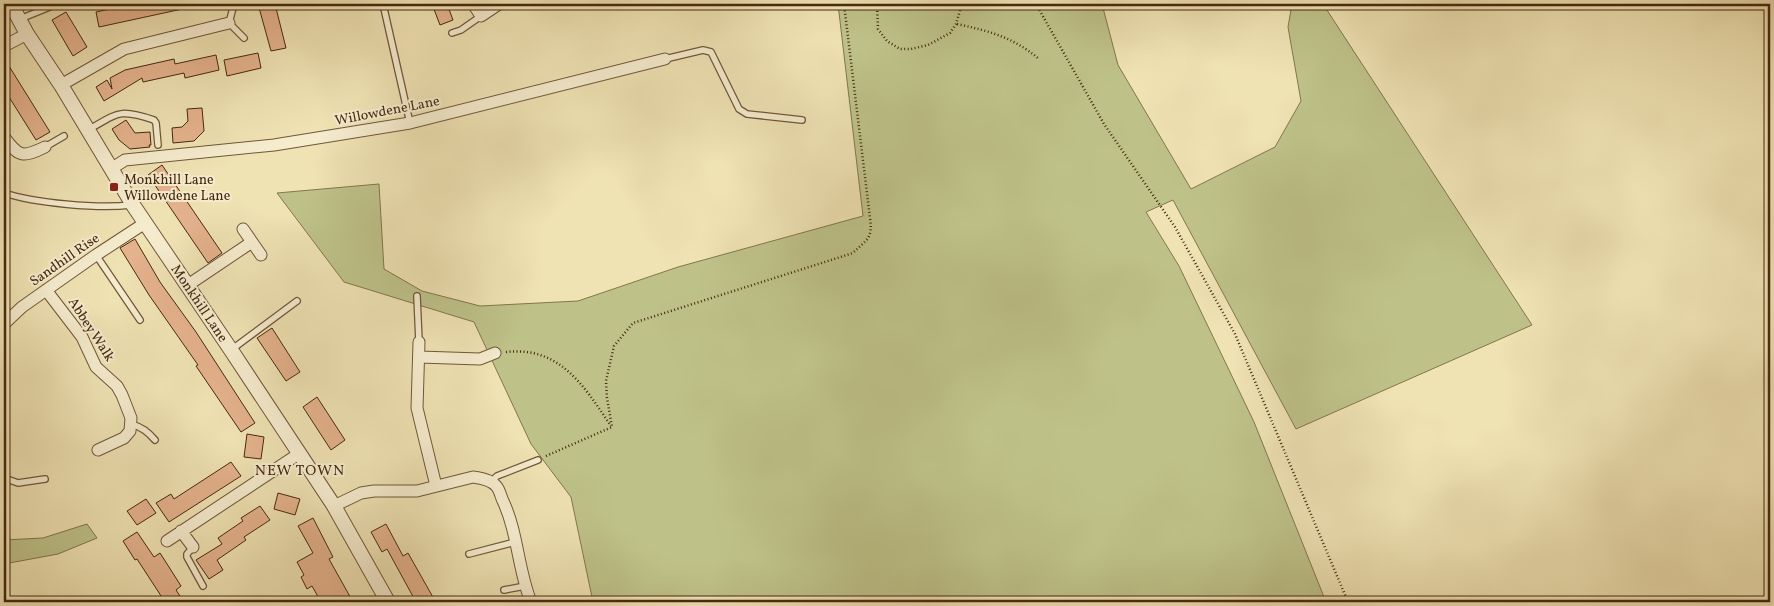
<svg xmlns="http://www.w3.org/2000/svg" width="1774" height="606" font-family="Vollkorn,serif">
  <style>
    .green { fill: #bec289; stroke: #82764d }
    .building { fill: #e4b28c; stroke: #472911 }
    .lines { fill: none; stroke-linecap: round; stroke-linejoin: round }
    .service-casing { stroke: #71573a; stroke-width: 8 }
    .minor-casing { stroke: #71573a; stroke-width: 13 }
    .tertiary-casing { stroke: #71573a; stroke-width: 16 }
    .path { stroke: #472911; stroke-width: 2.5; stroke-dasharray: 1 2.5; stroke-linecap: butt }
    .service { stroke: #f5ecce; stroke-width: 5.5 }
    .minor { stroke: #f5ecce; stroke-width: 11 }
    .tertiary { stroke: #f5ecce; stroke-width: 14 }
    .poi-dot { fill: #8f2418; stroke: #f5ecce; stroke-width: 2 }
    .labels { text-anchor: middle; stroke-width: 4; stroke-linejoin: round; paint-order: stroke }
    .street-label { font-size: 14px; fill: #472911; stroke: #f5ecce }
    .poi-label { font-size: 14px; fill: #472911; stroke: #f5ecce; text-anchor: start }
    .neighbourhood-label { font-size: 15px; letter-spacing: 1px; fill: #472911; stroke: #f5ecce }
  </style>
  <rect width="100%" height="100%" fill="#efe2b3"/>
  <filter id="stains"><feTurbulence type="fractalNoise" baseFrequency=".004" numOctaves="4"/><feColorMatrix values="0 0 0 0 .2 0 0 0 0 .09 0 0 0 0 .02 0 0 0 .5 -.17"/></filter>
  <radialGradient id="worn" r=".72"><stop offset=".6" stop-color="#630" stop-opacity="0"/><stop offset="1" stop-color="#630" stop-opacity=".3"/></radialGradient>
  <path class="green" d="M838,4h264l16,61 73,124 84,-42 26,-46 -13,-74 4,-23h31l209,321 -236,104 -123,-229 -27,12 33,54 75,156 72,180h-733l-22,-105 -40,-53 -57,-122 -130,-40 -67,-89 102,-9 5,85 38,22 58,15 98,-5 100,-34 185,-51z
    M87,524l10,14 -39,16 -54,10v-24l39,-2z"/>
  <path class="building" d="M133,4h53l1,4 -88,19 -3,-15z
    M258,4h17l11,44 -15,3z
    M432,4h15l6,16 -13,5z
    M66,12l21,35 -14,9 -21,-36z
    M258,53l3,15 -34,8 -3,-16z
    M216,55l3,15 -34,8 -1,-5 -41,9 -1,-4 -38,23 -8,-14 11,-7 5,9 -2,-11 15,-8 49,-11 1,5z
    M4,58l46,74 -14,8 -32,-51z
    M202,108l2,23 -10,10 -21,2 -1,-15 10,-1 6,-6 -1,-12z
    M126,120l9,13 15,-1 1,13h-2l1,2 -20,2 -11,-9 -7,-11z
    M162,165l60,88 -14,10 -60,-88z
    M135,239l25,43 36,50 59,91 -14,9 -45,-66 2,-1 -49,-70 -29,-47z
    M272,328l28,44 -14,9 -29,-43z
    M317,397l28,43 -14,10 -28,-43z
    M247,434l17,3 -3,22 -17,-2z
    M231,462l10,14 -72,46 -13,-19 15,-9 3,5z
    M278,493l22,6 -5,16 -21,-6z
    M146,499l10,14 -19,12 -10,-14z
    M260,506l10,14 -26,17 2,3 -29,20 6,10 -14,9 -13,-19 26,-16 -4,-6 25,-17 -2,-3z
    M313,518l20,39 -4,2 24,43h-32l-9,-16 -5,3 -6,-12 3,-2 -7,-13 16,-9 -15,-27z
    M386,524l17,32 5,-3 26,46 -6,3h-12l-29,-53 -5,3 -11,-20z
    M137,532l17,25 6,-4 9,14 12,19 -5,4 8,12h-19l-28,-43 -2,1 -12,-19z"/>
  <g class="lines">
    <defs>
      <path id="service" d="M234,4l-5,19 15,15
        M383,4l27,119
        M20,19l37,-15
        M452,33l9,-3 20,-14
        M665,59l38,-9 8,2 28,57 8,5 55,6
        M88,130c30,-17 31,-22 66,-10l2,3 2,22
        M45,147l19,-11
        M4,193c31,10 94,16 127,12
        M96,255l44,65
        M417,296l2,46
        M231,350l66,-49
        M131,424c11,3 17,8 24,16
        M4,478l14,5 27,-4
        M491,482l6,-6 41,-16
        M193,547l-6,7v3l16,29
        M469,554l46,-12
        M504,590l21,-4"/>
      <path id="minor" d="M473,4l8,12 18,-12
        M4,46l23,-12
        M61,85l63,-36 105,-26
        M4,137c15,20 18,21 41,10
        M111,169l14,-9 149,-15 136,-22 255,-64
        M243,229l18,26
        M188,285l64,-43
        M46,290l36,47 14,30 21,19 5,9 9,23 -1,13 -6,7 -26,12
        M4,324l18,-17 74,-52 49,-32
        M419,342l-2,66 19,78
        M419,357l61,2 15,-6
        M334,506l27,-13 13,-2h43l56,-14c8,1 19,3 24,10 3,4 4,10 6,14 15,32 15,69 28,101
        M181,531l12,16
        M167,541l133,-88"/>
      <path id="tertiary" d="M11,4l16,30 34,51 72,120 98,145 103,156 54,96"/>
    </defs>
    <use href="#service" class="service-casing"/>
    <use href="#minor" class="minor-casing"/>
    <use href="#tertiary" class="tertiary-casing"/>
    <path class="path" d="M877,4l1,25 9,12 13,8h11l17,-4 22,-12 6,-9 6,-20
      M1036,4l68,120 71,103 60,107 113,268
      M957,24c32,7 56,13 82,35
      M506,352c54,-6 78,34 105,74
      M546,456l66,-29 -5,-29 -1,-17 8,-35 19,-23 220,-70c14,-14 20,-14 17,-35l-26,-214"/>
    <use href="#service" class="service"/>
    <use href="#minor" class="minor"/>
    <use href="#tertiary" class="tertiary"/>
  </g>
  <rect class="poi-dot" x="109" y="182" width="10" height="10" rx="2.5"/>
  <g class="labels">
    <g class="street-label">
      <text transform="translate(387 110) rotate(-11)" y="5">Willowdene Lane</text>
      <text transform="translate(64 259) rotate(-35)" y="5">Sandhill Rise</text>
      <text transform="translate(200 303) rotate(56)" y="5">Monkhill Lane</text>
      <text transform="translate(92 329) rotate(57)" y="5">Abbey Walk</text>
    </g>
    <g class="poi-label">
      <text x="124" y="184">Monkhill Lane<tspan x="124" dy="16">Willowdene Lane</tspan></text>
    </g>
    <g class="neighbourhood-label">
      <text x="300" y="475">NEW TOWN</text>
    </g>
  </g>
  <rect width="1774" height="606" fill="none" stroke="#efe2b3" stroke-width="20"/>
  <rect x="5" y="5" width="1764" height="596" fill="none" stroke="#472911" stroke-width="2.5"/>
  <rect x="10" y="10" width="1754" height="586" fill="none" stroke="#472911"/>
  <rect width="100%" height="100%" filter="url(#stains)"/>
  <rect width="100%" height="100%" fill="url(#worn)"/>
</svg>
